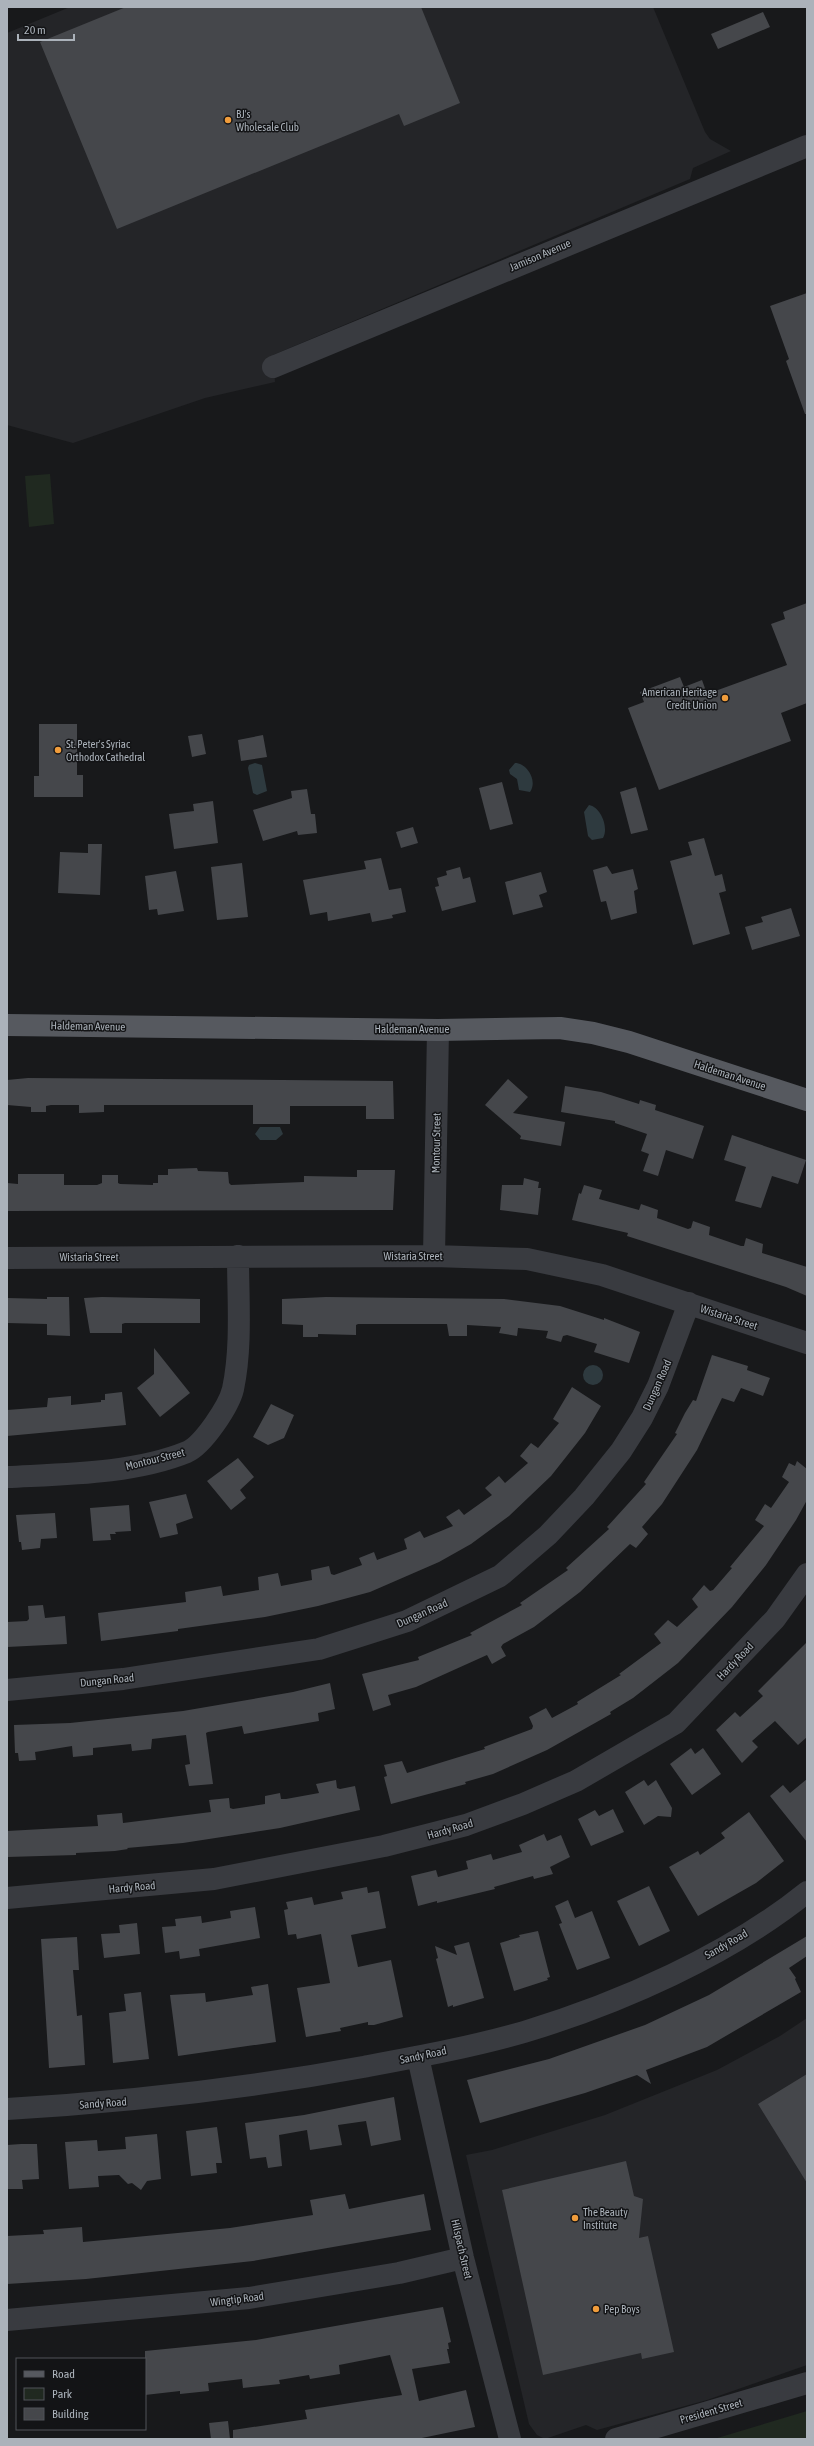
<svg xmlns="http://www.w3.org/2000/svg" width="814" height="2446" font-family="'Asap Condensed',sans-serif">
  <style>
    .built { fill: #242528 }
    .green { fill: #202920 }
    .water { fill: #2e3a3f }
    .building { fill: #45474b }
    .lines { fill: none; stroke-linecap: round; stroke-linejoin: round }
    .minor { stroke: #393b40; stroke-width: 22 }
    .major { stroke: #56595f; stroke-width: 22 }
    .poi-dot { fill: #f09c3b; stroke: #131416; stroke-width: 1.5 }
    .labels { text-anchor: middle; stroke-width: 3; stroke-linejoin: round; paint-order: stroke }
    .poi-label { font-size: 11px; fill: #abb2ba; stroke: #131416; text-anchor: start }
    .street-label { font-size: 11px; fill: #abb2ba; stroke: #131416 }
  </style>
  <rect width="100%" height="100%" fill="#18191b"/>
  <path class="built" d="M70,7h583l52,125 5,7 21,12 -38,17 -3,11 -417,176 2,27 -70,16 -132,45 -66,-18v-392z
    M807,2018v347l-100,35 -110,30 -11,-5 -41,14 -8,-4 -8,-11 -63,-269 26,-5 113,-35 112,-45 63,-34z"/>
  <path class="green" d="M50,474l4,50 -25,3 -4,-51z
    M807,2411v28h-93z"/>
  <path class="water" d="M255,763l7,2 5,26 -10,4 -4,-2 -5,-25 1,-3z
    M515,763c12,0 23,18 15,29l-11,-2 -2,-11 -7,-5 -1,-4z
    M589,805c12,2 20,23 14,33l-11,2 -4,-4 -4,-24z
    M260,1127h20l3,7 -7,6h-16l-5,-6z
    M583 1375a10 10 0 1 1 20 0a10 10 0 1 1-20 0Z"/>
  <path class="building" d="M126,7h295l39,96 -56,23 -5,-12 -282,115 -77,-187z
    M763,12l7,15 -52,22 -7,-15z
    M807,293v121h-2l-19,-53 3,-2 -19,-53z
    M807,603v100l-26,10 10,28 -132,49 -31,-82 16,-6 -4,-10 40,-15 4,10 18,-7 5,14 80,-29 -16,-41 14,-5 -2,-7z
    M39,724h38v51h6v22h-49v-21h5z
    M202,734l4,20 -14,3 -4,-21z
    M263,735l4,22 -26,4 -3,-21z
    M502,782l11,42 -23,6 -11,-42z
    M636,787l12,43 -17,4 -11,-42z
    M307,789l4,25h4l2,19 -19,2 -1,-4 -34,10 -10,-31 39,-12 -1,-7z
    M213,801l5,42 -44,6 -5,-35 25,-3 -1,-7z
    M413,827l5,16 -17,5 -5,-16z
    M704,838l11,38 7,-2 4,17 -7,2 11,41 -37,11 -23,-84 22,-6 -4,-13z
    M88,844h14l-2,51 -42,-2 2,-41 28,1z
    M381,858l8,32 12,-2 5,24 -14,3 1,3 -21,4 -2,-9 -42,8 -1,-9 -17,3 -7,-35 63,-11 -2,-8z
    M242,863l6,54 -31,3 -6,-53z
    M607,866l5,8 21,-5 5,20 -4,2 3,22 -26,7 -5,-19 -5,1 -8,-32z
    M460,867l3,12 7,-2 6,25 -34,9 -7,-24 4,-1 -2,-8 10,-3 -1,-4z
    M176,871l8,40 -26,4 -1,-6 -8,1 -4,-34z
    M541,872l6,20 -8,3 4,12 -30,8 -8,-33z
    M791,908l9,28 -48,14 -7,-23 18,-5 -2,-5z
    M28,1078l365,3 1,38h-28v-13h-76v18h-37v-19h-149v7l-25,1v-8h-28l-5,1v6h-15v-5l-24,-2v-25z
    M508,1079l20,18 -15,16 52,9 -4,24 -41,-7 1,-3 -36,-31z
    M565,1086l36,6 38,12 1,-4 16,5 -1,5 49,16 -11,33 -27,-9 -8,26 -15,-5 6,-17 -8,-3 6,-17 -32,-11v-2l-54,-9z
    M732,1135l74,25 -8,24 -26,-8 -11,32 -26,-7 11,-34 -22,-7z
    M197,1168l1,3 30,1 1,11 2,2 73,-3v-6l53,1v-7h38l-2,40 -386,1v-28l11,1v-10h46v11h33l5,-2v-8h16v8l2,1 33,1v-2h5v-8h10v-6z
    M524,1178l15,4 -1,6h3l-3,27 -38,-5 2,-25h21z
    M584,1185l18,5 -3,9 40,11 2,-6 17,6 -1,8 31,11 3,-1 2,-7 17,6 -1,8 32,11h3l2,-8 17,6 -1,9 45,14v29l-21,-9 -159,-51 1,-3 -56,-13 7,-27 2,1z
    M47,1297h22l1,39 -23,-1v-11l-40,-1v-25l40,1z
    M102,1297l98,2v24h-75l-3,1v9h-32l-6,-35z
    M326,1297l178,2 56,7 44,14v-2l36,14 -11,31 -35,-11 3,-8 -30,-9 -4,1 -2,6 -15,-4 2,-7 -30,-3 -1,8 -18,-3 2,-6 -34,-2v11h-18l-2,-12h-89l-2,1v10l-38,-1v3h-15v-12l-21,-1v-25z
    M154,1348l36,45 -30,24 -23,-29 17,-14z
    M712,1355l36,11 -1,4 23,8 -7,18 -22,-8 -7,14 -12,-4 -25,52 -35,54 -20,23 6,7 -12,14 -6,-4 -50,48 -46,35 -31,17 -2,3 5,9 -14,8 -5,-9 -71,32 -28,8 3,10 -18,6 -11,-37 57,-14 -1,-3 54,-22 -2,-2 52,-28 -2,-2 48,-33 -2,-2 43,-39 -2,-2 39,-43 -2,-2 33,-48 -2,-1 10,-20 8,-13 3,1z
    M572,1387l29,19 -16,27 -34,43 -42,40 -38,28 -32,18 -69,30 -52,14 -53,11 -87,12v2l-77,10 -3,-28 88,-11 -1,-10 36,-6 2,10 36,-6 -1,-13 20,-4 3,13 31,-6 -1,-10 18,-4 2,8 3,1 28,-10 -3,-7 15,-6 3,8 30,-11 -3,-10 16,-8 4,7 29,-12 -7,-9 13,-8 5,6 28,-20 -7,-7 14,-12 6,7 23,-20 -8,-7 11,-13 7,5 21,-25 -6,-4z
    M122,1392l4,33 -119,11v-26l40,-3 1,-9 23,-2v9l30,-3v-2h4v-6z
    M271,1404l23,11 -10,23 -16,7 -15,-8z
    M238,1458l16,19 -14,13 6,8 -15,12 -24,-29z
    M797,1461l10,8v31l-11,20 -30,45 -34,42 -54,56 -45,35 -23,14 1,2 -64,36 -54,24 -28,8 1,2 -75,20 -7,-27 3,-1 -3,-11 18,-4 5,12 78,-24 -1,-2 48,-18 1,-3 -4,-9 17,-9 6,10 26,-14 -1,-2 44,-27 -2,-1 42,-31 -7,-9 14,-14 9,7 21,-20 -6,-8 12,-14 6,6 3,-1 19,-22 -2,-1 34,-41 -9,-6 10,-16 6,4 18,-26 -7,-5 7,-14 6,3z
    M186,1494l7,24 -17,6 2,10 -18,4 -11,-36z
    M129,1505l2,26 -16,1 1,2h-6l1,6 -18,1 -3,-33z
    M55,1513l2,25 -16,1 -1,9 -18,2 -1,-8h-2l-3,-27z
    M43,1605l2,13 20,-2 2,28 -60,3v-25l20,-1 2,-2 -1,-13z
    M807,1642v95l-9,8 -23,-24 -23,20 6,6 -16,16 -26,-33 19,-18 5,5 23,-21 -5,-5z
    M330,1683l5,26 -17,4 1,8 -75,13 -2,-8 -34,6 -2,1 7,51 -24,2 -4,-21 5,-1 -4,-29 -34,4 -1,10 -19,2 -1,-7 -38,4v7l-20,2 -1,-11 -37,6 1,8 -17,1 -1,-8h-3l-1,-28 56,-2 113,-12 110,-19z
    M691,1748l4,6 8,-6 18,26 -29,21 -22,-31z
    M807,1779v63l-37,-46 13,-11 7,8z
    M336,1780l1,8 3,1 15,-3 5,24 -80,18 -97,15 -56,5 1,1 -13,2 -39,2v2l-69,2v-26l91,-5 -1,-11 25,-2 1,10 88,-11 -2,-12 20,-2 1,10 3,1 32,-5v-8l15,-3 1,6h5l33,-6 -3,-9z
    M644,1780l4,6 8,-6 16,28 -1,9 -13,-1 -14,9 -19,-33z
    M613,1809l11,23 -33,14 -13,-27 17,-9 4,6z
    M749,1812l35,49 -28,22 -58,33 -29,-49 29,-16 2,4 25,-17 -4,-5z
    M544,1834l3,7 14,-6 9,22 -20,10 3,7 -19,5 -1,-3 -39,11 1,2 -58,14v-2l-19,5 -7,-30 25,-6 2,7 30,-8 -2,-8 25,-7 2,6 29,-8 -3,-7z
    M649,1886l21,45 -31,15 -22,-45z
    M367,1887l1,6 11,-2 7,37 -35,7 7,32 33,-7 12,57 -29,8h-6v-3l-28,6 1,3 -35,6 -9,-49 33,-5 -9,-49 -24,5 -1,-5 -8,1 -4,-25 4,-1 -2,-7 26,-5 2,8 29,-6 -2,-7z
    M568,1900l7,18 17,-7 18,47 -33,12 -18,-46 3,-1 -7,-17z
    M255,1907l5,31 -61,11 1,7 -20,3 -1,-8 -14,2 -3,-26 14,-1 -1,-7 26,-3 1,7 29,-5 -1,-7z
    M137,1923l3,31 -36,4 -3,-24 19,-1 -1,-8z
    M538,1931l12,46 -3,1 1,2 -34,11 -14,-48 20,-6 -1,-2z
    M807,1936v20l-18,12 7,10 -1,1 6,13 -94,55 -61,23 5,14 -14,-9 -52,18 -105,30 -13,-43 82,-21 96,-34 64,-30z
    M77,1937l2,33h-6l4,46 5,-1 3,50 -36,3 -8,-129z
    M469,1942l15,56 -31,9v-2l-5,2 -12,-48 2,-1 -3,-12 22,9 -3,-9z
    M268,1984l8,58 -98,14 -8,-61 35,-2 1,9 47,-7 -2,-8z
    M141,1992l8,67 -36,4 -4,-50 17,-2 -2,-17z
    M807,2074v109l-49,-79z
    M394,2097l7,43 -30,6 -5,-25 -28,4 4,20 -32,5 -3,-20 -28,5 3,31 -14,2 -2,-11 -16,2 -5,-36 59,-8z
    M217,2127l5,36h-6l1,10 -26,3 -5,-45z
    M157,2134l4,45 -14,2 -6,9 -9,-7 -4,1 -9,-9 -21,1 1,11 -30,2 -4,-47 32,-2 1,11 28,-2 -1,-12z
    M21,2144h16l2,35 -17,1 1,9h-16v-44z
    M626,2161l8,35 9,3 -4,39 9,-2 26,116 -32,7 -1,-6 -98,22 -41,-185z
    M345,2194l4,15 75,-15 7,36 -178,31 -167,18 -79,5v-48l37,-2 -1,-4 39,-3 1,15 147,-14 83,-13 -3,-15z
    M443,2307l8,35 -3,1 1,6h-2l3,14 -38,6 7,32 47,-11 9,37 -58,12h-184v-9l74,-11 -2,-9 97,-15 -12,-40 -51,10 1,9 -30,5 -1,-4 -30,5 1,4 -37,4 -1,-9 -34,4 1,8 -29,3v-3l-35,4v-44l111,-11z
    M228,2421l2,18h-19l-2,-16z"/>
  <g class="lines">
    <path class="minor" d="M273,367l534,-221
      M434,1256l4,-226
      M7,1258l427,-2 93,3 75,16 205,68
      M7,1477c57,-3 126,-3 180,-25 16,-7 42,-46 46,-63 9,-43 5,-89 5,-133
      M7,1690l116,-11 196,-30 88,-28 93,-45 48,-41 36,-38 37,-46 21,-33 16,-32 31,-83
      M7,1898l207,-19 170,-33 82,-21 57,-21 53,-23 100,-58 99,-104 32,-45
      M418,2057l45,201 47,181
      M7,2109c122,-7 236,-20 356,-42 54,-10 109,-20 161,-35 96,-29 205,-77 283,-140
      M7,2320l242,-22 150,-25 64,-15
      M616,2439l191,-56"/>
    <path class="major" d="M7,1025l431,5 122,-2 33,5 36,9 178,58"/>
  </g>
  <g class="poi-dot">
    <circle cx="228" cy="120" r="4"/>
    <circle cx="725" cy="698" r="4"/>
    <circle cx="58" cy="750" r="4"/>
    <circle cx="575" cy="2218" r="4"/>
    <circle cx="596" cy="2309" r="4"/>
  </g>
  <g class="labels">
    <g class="poi-label">
      <text x="236" y="118">BJ's<tspan x="236" dy="13">Wholesale Club</tspan></text>
      <text x="717" y="696" text-anchor="end">American Heritage<tspan x="717" dy="13">Credit Union</tspan></text>
      <text x="66" y="748">St. Peter's Syriac<tspan x="66" dy="13">Orthodox Cathedral</tspan></text>
      <text x="583" y="2216">The Beauty<tspan x="583" dy="13">Institute</tspan></text>
      <text x="604" y="2313">Pep Boys</text>
    </g>
    <g class="street-label">
      <text transform="translate(540 255) rotate(-23)" y="4">Jamison Avenue</text>
      <text transform="translate(88 1026) rotate(1)" y="4">Haldeman Avenue</text>
      <text x="412" y="1033">Haldeman Avenue</text>
      <text transform="translate(730 1075) rotate(18)" y="4">Haldeman Avenue</text>
      <text transform="translate(436 1143) rotate(-89)" y="4">Montour Street</text>
      <text x="413" y="1260">Wistaria Street</text>
      <text x="89" y="1261">Wistaria Street</text>
      <text transform="translate(729 1317) rotate(18)" y="4">Wistaria Street</text>
      <text transform="translate(657 1385) rotate(-66)" y="4">Dungan Road</text>
      <text transform="translate(155 1459) rotate(-14)" y="4">Montour Street</text>
      <text transform="translate(422 1613) rotate(-24)" y="4">Dungan Road</text>
      <text transform="translate(735 1661) rotate(-46)" y="4">Hardy Road</text>
      <text transform="translate(107 1680) rotate(-6)" y="4">Dungan Road</text>
      <text transform="translate(450 1829) rotate(-16)" y="4">Hardy Road</text>
      <text transform="translate(132 1887) rotate(-5)" y="4">Hardy Road</text>
      <text transform="translate(726 1944) rotate(-30)" y="4">Sandy Road</text>
      <text transform="translate(423 2055) rotate(-12)" y="4">Sandy Road</text>
      <text transform="translate(103 2103) rotate(-4)" y="4">Sandy Road</text>
      <text transform="translate(462 2249) rotate(77)" y="4">Hilspach Street</text>
      <text transform="translate(237 2299) rotate(-7)" y="4">Wingtip Road</text>
      <text transform="translate(711 2411) rotate(-16)" y="4">President Street</text>
    </g>
  </g>
  <rect width="814" height="2446" fill="none" stroke="#abb2ba" stroke-width="16"/>
  <rect x="16" y="2358" width="130" height="72" fill="#131416" stroke="#505358"/>
  <rect x="24" y="2371" width="20" height="6" fill="#56595f" stroke="#505358"/>
  <text x="52" y="2378" font-size="12" fill="#abb2ba">Road</text>
  <rect x="24" y="2388" width="20" height="12" fill="#202920" stroke="#505358"/>
  <text x="52" y="2398" font-size="12" fill="#abb2ba">Park</text>
  <rect x="24" y="2408" width="20" height="12" fill="#45474b" stroke="#505358"/>
  <text x="52" y="2418" font-size="12" fill="#abb2ba">Building</text>
  <path d="M18 34v6h56v-6" fill="none" stroke="#abb2ba" stroke-width="2"/>
  <text x="24" y="34" font-size="12" fill="#abb2ba" stroke="#131416" stroke-width="3" paint-order="stroke">20 m</text>
</svg>
